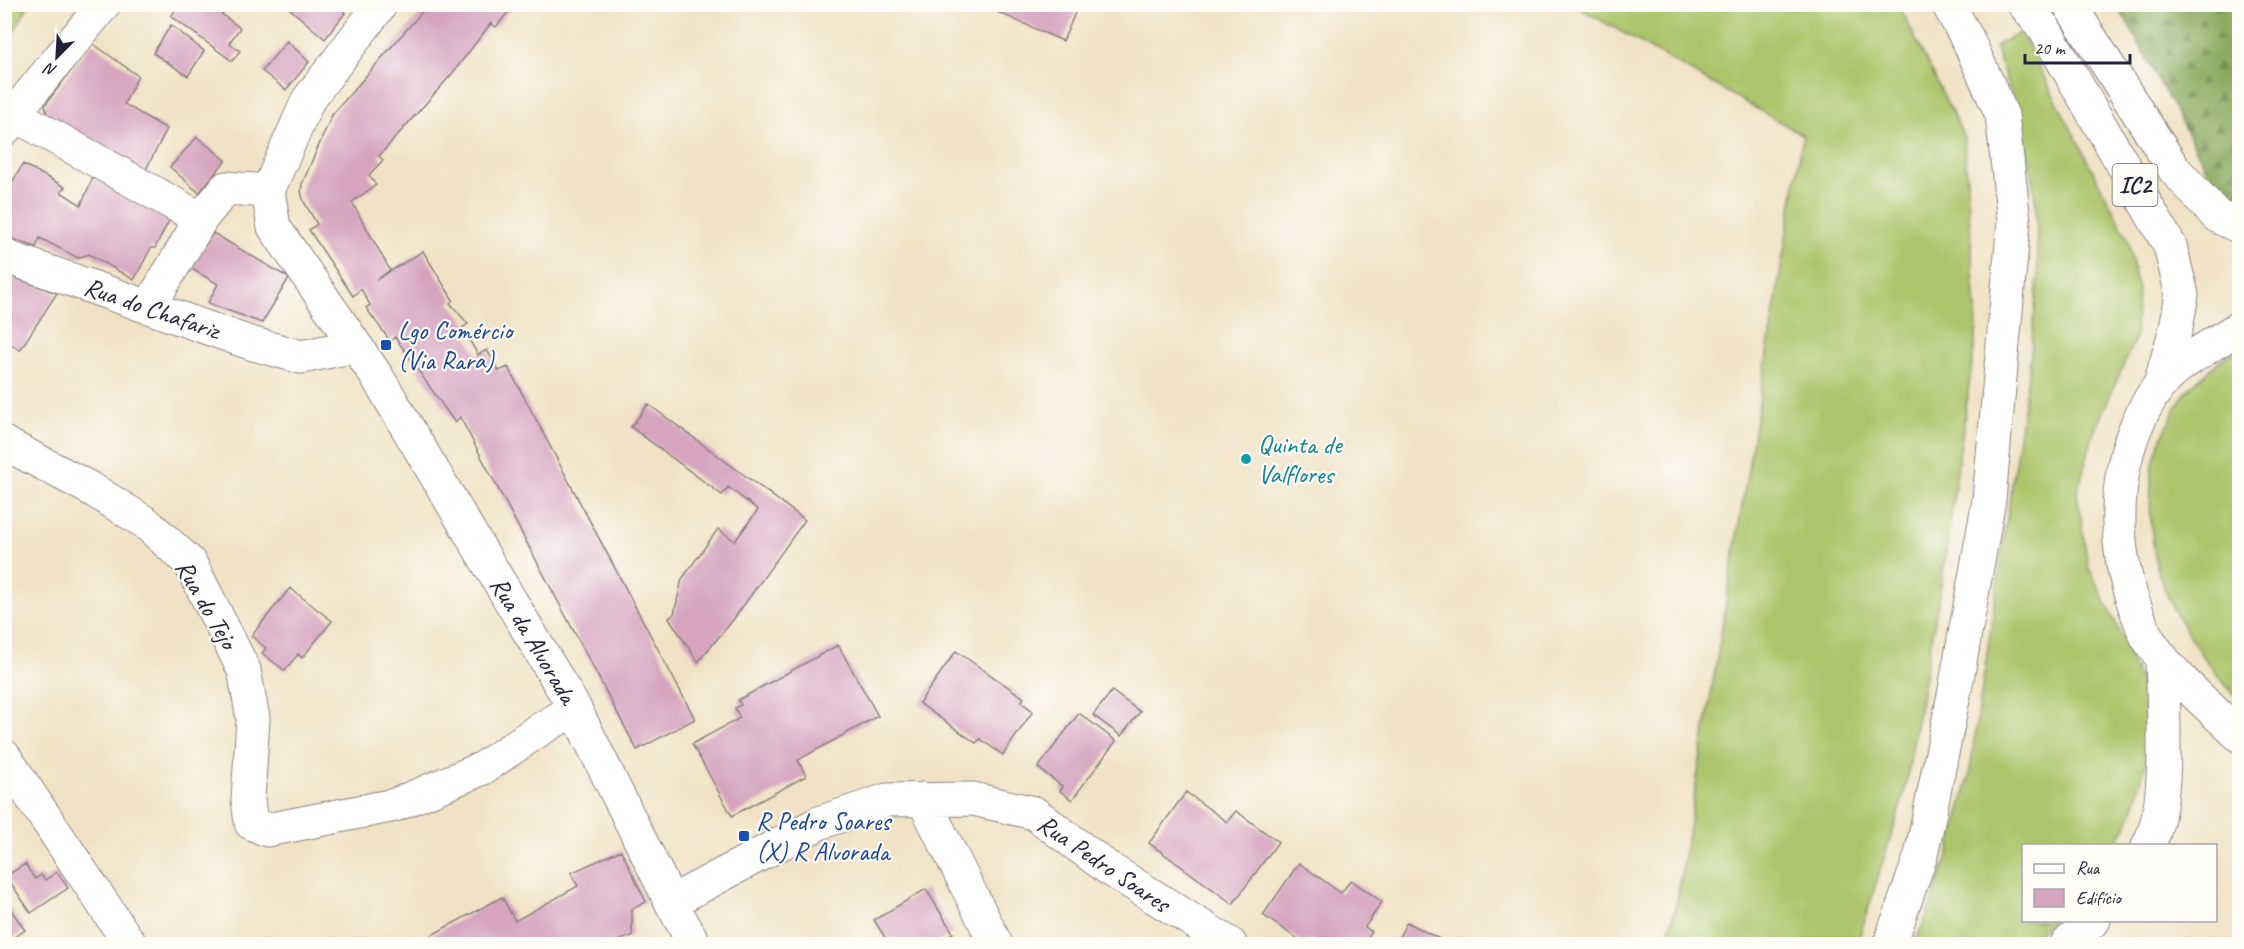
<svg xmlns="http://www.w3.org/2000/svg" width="2244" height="949" font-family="Caveat,sans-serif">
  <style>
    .grass { fill: #acc56a; stroke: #677452; stroke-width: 1.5 }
    .forest { fill: url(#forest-firs); stroke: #56664c; stroke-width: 1.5 }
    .building { fill: #d6a4bf }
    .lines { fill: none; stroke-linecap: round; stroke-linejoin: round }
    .minor-casing { stroke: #8a8280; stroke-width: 35 }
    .major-casing { stroke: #8a8280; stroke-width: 35 }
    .highway-casing { stroke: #8a8280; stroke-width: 35 }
    .minor { stroke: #fff; stroke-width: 33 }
    .major { stroke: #fff; stroke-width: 33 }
    .highway { stroke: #fff; stroke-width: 33 }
    .transit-dot { fill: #1a4fb4; stroke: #fdfcf7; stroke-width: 2 }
    .culture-dot { fill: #0f9aa8; stroke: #fdfcf7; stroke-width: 2 }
    .labels { text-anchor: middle; stroke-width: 4.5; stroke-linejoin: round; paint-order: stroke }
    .shield { fill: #fdfcf7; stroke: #646373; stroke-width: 1.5 }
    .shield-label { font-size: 24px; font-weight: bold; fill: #22223b }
    .street-label { font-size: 26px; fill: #22223b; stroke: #fdfcf7 }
    .transit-label { font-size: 26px; fill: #164399; stroke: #fdfcf7; text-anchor: start }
    .culture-label { font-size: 26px; fill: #0d838f; stroke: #fdfcf7; text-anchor: start }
  </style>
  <defs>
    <pattern id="forest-firs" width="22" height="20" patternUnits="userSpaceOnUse" patternTransform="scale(1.5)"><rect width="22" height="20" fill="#89aa5e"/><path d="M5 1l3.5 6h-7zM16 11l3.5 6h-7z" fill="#708a4f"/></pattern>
  </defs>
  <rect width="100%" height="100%" fill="#fdfcf7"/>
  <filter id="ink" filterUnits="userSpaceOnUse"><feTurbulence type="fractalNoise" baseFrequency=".0167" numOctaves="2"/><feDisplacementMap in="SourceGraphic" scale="12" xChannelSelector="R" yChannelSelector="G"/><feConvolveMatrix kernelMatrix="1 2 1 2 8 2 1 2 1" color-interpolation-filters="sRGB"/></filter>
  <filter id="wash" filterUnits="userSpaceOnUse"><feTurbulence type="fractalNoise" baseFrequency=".008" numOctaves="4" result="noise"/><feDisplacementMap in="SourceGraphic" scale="24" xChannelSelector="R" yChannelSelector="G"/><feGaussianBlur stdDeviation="1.35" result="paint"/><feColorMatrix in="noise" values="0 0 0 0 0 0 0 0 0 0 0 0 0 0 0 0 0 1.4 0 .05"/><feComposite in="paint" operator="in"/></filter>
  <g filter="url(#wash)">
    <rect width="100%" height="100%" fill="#f1e2c5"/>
    <path class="grass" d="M5,4l24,1 -24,41 -1,-41z
      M1574,5h325l65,132 13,190 -34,246 -39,222 -47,149h-192l11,-38 127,-771z
      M2021,32l107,207 10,51 -3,49 -41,93 -17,61 11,73 34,70 21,54 5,64 -15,58 -17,33 -92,1v74l29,1 -30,23h-109l12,-27 22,-61 21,-80 61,-415 8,-84 -2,-73 -12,-72 -29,-86z
      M2239,347v353c-31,-33 -66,-82 -80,-126 -9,-32 -12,-86 -4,-118 4,-13 17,-41 24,-54 11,-18 43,-44 60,-55z"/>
    <path class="forest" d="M2115,5h124v200l-32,-35 -81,-150z"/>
    <g id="blocks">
      <path class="building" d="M180,4h28l32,24 -11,15 11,8 -8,10 -61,-45z
        M294,4h53l-4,6 2,3 -20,26 -35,-30z
        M979,4h100l-16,37z
        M428,5h86l-18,22 -5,-4 -40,52 -72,81 4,4 -14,15 7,10 -24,17 38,68 -14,10 47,-29 30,49 -3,3 18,21 -6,4 16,27 9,-5 12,21 9,-4 187,352 -58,31 -177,-333 -5,6 -60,-86 -5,4 -24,-33 4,-3 -9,-16 -8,7 -44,-66 8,-6 -13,-22 -3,-10 1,-8 30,-69z
        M171,25l33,26 -16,25 -35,-23z
        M287,41l22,21 -23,28 -24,-19z
        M92,43l46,33 -14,28 43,25 -23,44 -96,-52 -3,-16z
        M197,137l29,23 -27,33 -29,-26z
        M23,164l42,23 -4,5 20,13 16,-37 77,43 -19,37h-4l-17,32 -45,-26 -11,4 -38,-20 -4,9 -32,-11v-39z
        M213,233l76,45 -27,45 -54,-20 10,-19 -28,-16z
        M4,274l53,19 -37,57 -16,-10z
        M648,404l157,116 -72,100 -35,42 -29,-44 5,-4 8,-35 36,-50 17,12 23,-31 -30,-23 -6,8 -91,-68z
        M290,588l42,33 -30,37 -4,-4 -13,17 -23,-18 4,-5 -15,-12z
        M838,645l40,71 -80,44 8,16 -74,40 -40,-72 48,-26 -5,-10 6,-3 -3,-5z
        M956,651l68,47 -3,4 12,9 -30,44 -23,-16 -4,4 -57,-40z
        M1112,691l28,21 -19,24 -28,-21z
        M1079,713l37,28 -44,59 -12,-9 3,-4 -25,-19z
        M1186,792l41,30 9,-11 42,31 -45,62 -84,-61z
        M621,850l25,52 -14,7v27l-22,8h-195l87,-47 13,24 63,-35 -7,-13z
        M1299,863l42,30 10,-13 31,22 -17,25 7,5 -9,12h-44l-9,-5 -5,5 -42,-29z
        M25,864l10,15 6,-4 4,5 12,-8 11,16 -37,25 -25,-37z
        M926,889l27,44 -18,11h-46l-15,-24z
        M4,900l21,30 -21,14z
        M1407,922l42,22h-54z"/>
    </g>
  </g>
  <g filter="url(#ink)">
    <use href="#blocks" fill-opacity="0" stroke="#8a8280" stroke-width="1.5"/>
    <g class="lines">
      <defs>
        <path id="minor" d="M381,4l-73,96 -40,91 6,36 102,148 199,334 96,193 23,42
          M15,115l186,104
          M4,130l17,-25 83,-101
          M4,256l246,87 51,14 54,-11
          M149,307l52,-88 25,-31 42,3
          M4,443l89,47 53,33 44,40 54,107 9,48 -5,82 3,23 16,7 128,-25 88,-37 56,-38 36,-21
          M4,756l126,188
          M923,799l73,145
          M671,902l148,-79 68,-23 86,-1 61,14 74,55 122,76"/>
        <path id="major" d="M2240,327c-23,15 -65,37 -81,59 -46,62 -50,151 -24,221 4,10 7,21 12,30 21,35 63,70 93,99"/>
        <path id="highway" d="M2024,4l20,24 126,218 12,49 -6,33 -16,57
          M2069,4l105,165 43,47 23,11
          M2148,846c23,-40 15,-141 14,-188
          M1890,944l31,-89 33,-160 35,-195 25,-279 -12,-106 -34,-75 -20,-36
          M2067,944l27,-24"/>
      </defs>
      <use href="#minor" class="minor-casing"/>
      <use href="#major" class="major-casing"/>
      <use href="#highway" class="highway-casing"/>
      <use href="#minor" class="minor"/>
      <use href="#major" class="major"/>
      <use href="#highway" class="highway"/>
    </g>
  </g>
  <g class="transit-dot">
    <rect x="380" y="339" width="12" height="12" rx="3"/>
    <rect x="738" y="830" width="12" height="12" rx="3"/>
  </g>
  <circle class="culture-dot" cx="1246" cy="459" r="6"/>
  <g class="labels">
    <rect class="shield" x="2112.5" y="164" width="45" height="42" rx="4.5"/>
    <g class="shield-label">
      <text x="2135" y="193">IC2</text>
    </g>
    <g class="street-label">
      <text transform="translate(152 308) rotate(19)" y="9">Rua do Chafariz</text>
      <text transform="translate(207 604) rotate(60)" y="9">Rua do Tejo</text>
      <text transform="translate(534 640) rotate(59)" y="9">Rua da Alvorada</text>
      <text transform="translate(1104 863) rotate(34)" y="9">Rua Pedro Soares</text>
    </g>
    <g class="transit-label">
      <text x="398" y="339">Lgo Comércio<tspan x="398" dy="30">(Via Rara)</tspan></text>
      <text x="756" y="830">R Pedro Soares<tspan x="756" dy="30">(X) R Alvorada</tspan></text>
    </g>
    <g class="culture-label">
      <text x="1258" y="453">Quinta de<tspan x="1258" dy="30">Valflores</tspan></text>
    </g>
  </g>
  <rect width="2244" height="949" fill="none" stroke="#fdfcf7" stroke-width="24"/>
  <rect x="2022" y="844" width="195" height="78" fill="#fdfcf7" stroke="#a5a5ac" stroke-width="1.5"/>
  <rect x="2034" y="864" width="30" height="9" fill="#ffffff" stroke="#a5a5ac" stroke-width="1.5"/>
  <text x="2076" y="874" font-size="18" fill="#22223b">Rua</text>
  <rect x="2034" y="889" width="30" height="18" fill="#d6a4bf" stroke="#a5a5ac" stroke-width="1.5"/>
  <text x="2076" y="904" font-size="18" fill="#22223b">Edifício</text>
  <g transform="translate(57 57) rotate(204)" stroke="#fdfcf7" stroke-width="4.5" paint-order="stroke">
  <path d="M0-4.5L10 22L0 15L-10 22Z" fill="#22223b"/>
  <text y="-9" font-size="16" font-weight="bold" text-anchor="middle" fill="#22223b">N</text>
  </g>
  <path d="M2025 54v9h105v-9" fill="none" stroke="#22223b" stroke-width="3"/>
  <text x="2034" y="54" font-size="18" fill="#22223b" stroke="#fdfcf7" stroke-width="4.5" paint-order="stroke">20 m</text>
</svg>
